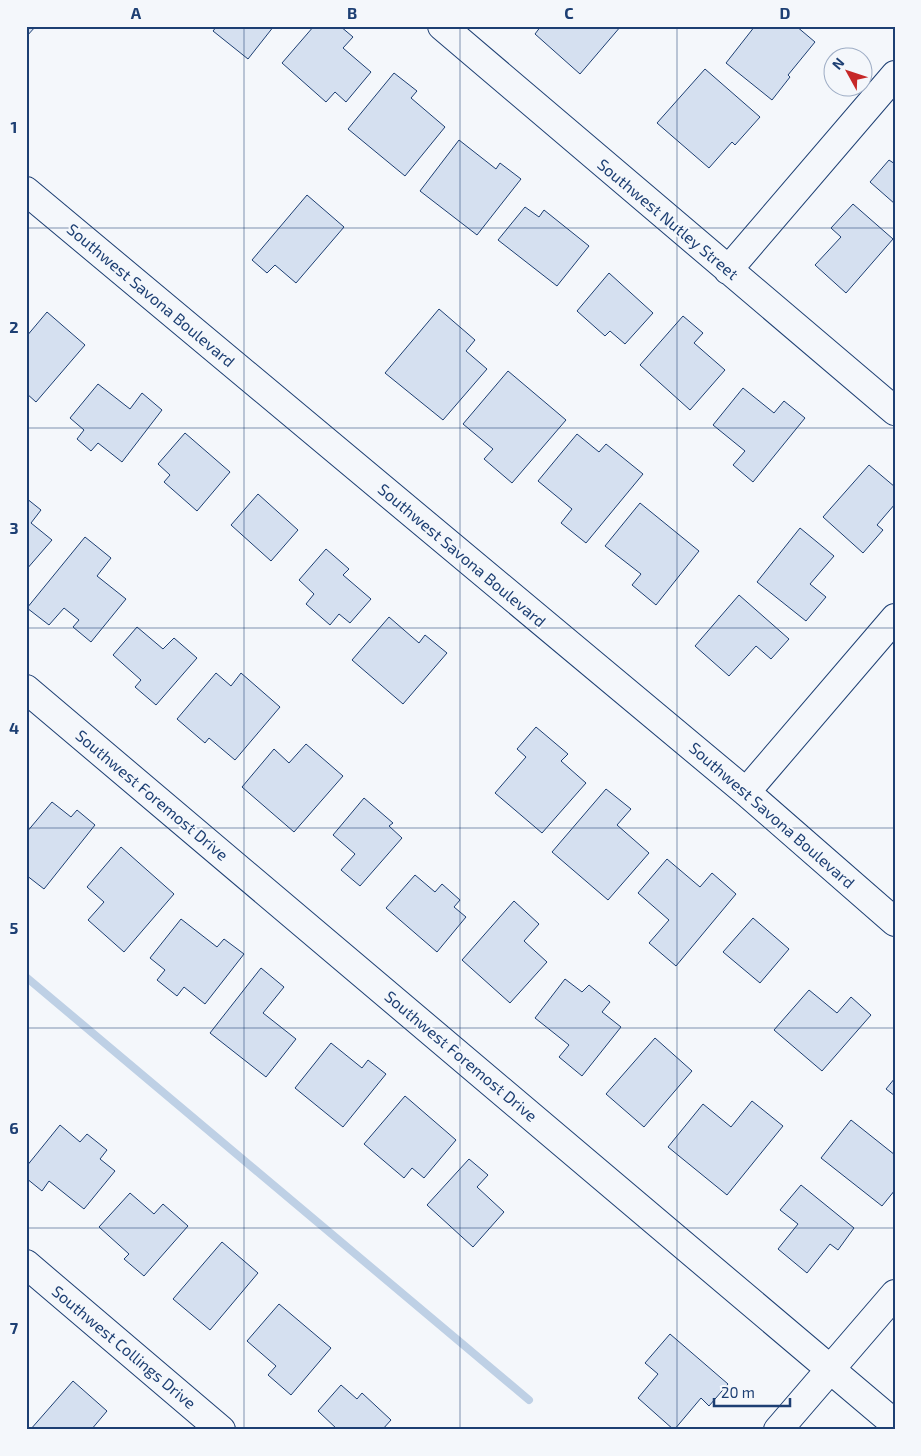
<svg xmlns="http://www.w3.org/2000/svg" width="921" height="1456" font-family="'Exo 2',sans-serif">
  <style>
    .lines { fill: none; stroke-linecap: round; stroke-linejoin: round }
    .stream { stroke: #bed0e5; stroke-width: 8 }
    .building { fill: #d5e0f0; stroke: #1d3f73 }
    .minor-casing { stroke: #1d3f73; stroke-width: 30 }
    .minor { stroke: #f4f7fb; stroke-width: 28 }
    .grid { fill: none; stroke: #1d3f73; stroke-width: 1; stroke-opacity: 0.55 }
    .labels { text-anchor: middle; stroke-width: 4; stroke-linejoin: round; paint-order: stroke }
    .street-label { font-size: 16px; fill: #1d3f73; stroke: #f4f7fb }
    .neatline { fill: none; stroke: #1d3f73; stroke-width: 2 }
    .grid-label { font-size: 16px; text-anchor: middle; font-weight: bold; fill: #1d3f73 }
  </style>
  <rect width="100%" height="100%" fill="#f4f7fb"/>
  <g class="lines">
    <path class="stream" d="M26,977l503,423"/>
  </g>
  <path class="building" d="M26,26h10l-10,11z
    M217,26h57l-26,33 -35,-28z
    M314,26h26l13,11 -10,11 28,24 -25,30 -11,-10 -9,10 -44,-39z
    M541,26h80l-41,48 -45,-40z
    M755,26h41l19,16 -27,33 2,2 -18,23 -46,-37z
    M705,69l55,48 -25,28 -3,-3 -23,26 -52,-45z
    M394,73l23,18 -6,7 34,29 -40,49 -57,-47z
    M459,140l37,29 4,-6 21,16 -44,56 -57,-44z
    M889,160l6,4v40l-25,-22z
    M307,195l37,32 -48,56 -21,-18 -8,8 -15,-13z
    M853,204l40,35 -47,54 -31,-28 26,-28 -10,-9z
    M525,207l14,10 5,-7 45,36 -32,40 -59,-46z
    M609,273l44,40 -28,31 -15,-13 -5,5 -28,-25z
    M439,309l36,31 -9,11 21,18 -44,51 -58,-47z
    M47,312l38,33 -49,57 -10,-9v-56z
    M683,316l20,17 -9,10 31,27 -35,40 -50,-45z
    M508,371l58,49 -54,63 -28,-24 9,-10 -30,-25z
    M98,384l32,25 12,-16 20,17 -40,52 -24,-19 -7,8 -14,-12 7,-9 -14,-12z
    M743,388l31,25 10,-12 21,17 -52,64 -20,-17 12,-14 -32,-26z
    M185,433l45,39 -33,39 -33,-29 6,-7 -12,-11z
    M577,434l22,18 7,-8 37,30 -57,69 -25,-20 11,-14 -34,-28z
    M869,465l26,22v17l-18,21 6,5 -20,23 -40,-36z
    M258,494l40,36 -27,31 -40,-36z
    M26,498l15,12 -10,13 21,17 -26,30z
    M640,503l59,48 -43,54 -24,-20 9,-11 -36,-28z
    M800,528l34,28 -24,28 16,13 -20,24 -49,-39z
    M85,537l26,21 -14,18 29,23 -35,43 -18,-15 6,-7 -15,-12 -15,17 -22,-17z
    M326,549l23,20 -6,6 28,24 -21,24 -11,-9 -9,11 -24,-21 8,-10 -15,-14z
    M739,595l50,44 -18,20 -15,-13 -27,30 -34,-30z
    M389,617l30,26 6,-8 22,18 -44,51 -51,-44z
    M137,627l26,22 11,-11 23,20 -41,47 -21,-18 6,-7 -28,-25z
    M216,673l15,13 10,-13 39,34 -45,53 -26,-22 -4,5 -28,-24z
    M536,727l32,27 -7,7 25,22 -44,50 -47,-40 31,-36 -9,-8z
    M306,744l37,32 -49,56 -52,-45 32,-38 15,14z
    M606,789l25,20 -14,16 32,28 -41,47 -56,-48z
    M364,798l29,25 -4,3 13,12 -42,48 -19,-16 14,-16 -22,-19z
    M52,802l19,15 6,-7 18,15 -51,64 -18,-14v-42z
    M121,847l53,47 -50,58 -36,-32 16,-18 -17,-15z
    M667,859l33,28 12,-14 24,21 -60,72 -27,-23 20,-23 -31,-27z
    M415,875l20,17 7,-8 18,16 -6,7 12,10 -29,35 -51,-44z
    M514,901l25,23 -15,17 23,21 -37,41 -48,-43z
    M753,918l36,31 -29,34 -37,-31z
    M181,919l36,28 7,-8 20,15 -39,50 -21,-17 -7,9 -20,-16 8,-10 -15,-12z
    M261,968l23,19 -21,26 33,26 -30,38 -56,-44z
    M565,979l17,13 7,-7 21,17 -8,10 19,15 -39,49 -23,-19 10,-12 -34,-27z
    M809,990l28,23 14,-16 20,18 -49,56 -48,-41z
    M655,1038l37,33 -48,56 -38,-33z
    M331,1043l31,25 6,-8 18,14 -43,53 -48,-39z
    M895,1078v18l-9,-7z
    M405,1096l51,44 -32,38 -12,-10 -8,10 -40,-34z
    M752,1101l31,25 -56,69 -59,-48 35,-43 28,23z
    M851,1120l44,35v35l-13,16 -61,-48z
    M60,1125l20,17 7,-8 20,16 -7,9 15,12 -31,38 -35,-28 -7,10 -16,-13v-11z
    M469,1159l19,16 -11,12 27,25 -31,35 -46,-42z
    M801,1185l53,43 -16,22 -8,-6 -23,29 -29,-24 20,-25 -18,-14z
    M130,1193l24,21 9,-10 25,22 -44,50 -20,-17 5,-5 -30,-27z
    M222,1242l36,31 -48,57 -37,-31z
    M279,1304l52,44 -40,47 -23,-20 8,-9 -29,-25z
    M670,1334l58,50 -19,22 -8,-8 -27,32 -36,-32 20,-24 -13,-11z
    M73,1381l34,30 -16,19h-61z
    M341,1385l16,14 5,-6 29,27 -9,10h-44l-20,-19z"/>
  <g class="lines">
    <defs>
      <path id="minor" d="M442,26l453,385
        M26,191l720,601 149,130
        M728,270l167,-195
        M26,689l869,735
        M746,792l149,-174
        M26,1264l195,166
        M778,1430l117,-136"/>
    </defs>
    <use href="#minor" class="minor-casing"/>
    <use href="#minor" class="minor"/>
  </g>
  <path class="grid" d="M244,26v1404M460,26v1404M677,26v1404M26,228h869M26,428h869M26,628h869M26,828h869M26,1028h869M26,1228h869"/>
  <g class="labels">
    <g class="street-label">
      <text transform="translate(668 219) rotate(40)" y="6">Southwest Nutley Street</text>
      <text transform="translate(151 295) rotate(40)" y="6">Southwest Savona Boulevard</text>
      <text transform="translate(462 555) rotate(40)" y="6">Southwest Savona Boulevard</text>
      <text transform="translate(152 795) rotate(40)" y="6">Southwest Foremost Drive</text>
      <text transform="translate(772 815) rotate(41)" y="6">Southwest Savona Boulevard</text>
      <text transform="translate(461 1056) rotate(40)" y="6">Southwest Foremost Drive</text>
      <text transform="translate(124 1347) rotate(40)" y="6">Southwest Collings Drive</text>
    </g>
  </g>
  <rect width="921" height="1456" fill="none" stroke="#f4f7fb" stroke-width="55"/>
  <g transform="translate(848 72) rotate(310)"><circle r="24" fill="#f4f7fb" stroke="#9eadc5"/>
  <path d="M0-4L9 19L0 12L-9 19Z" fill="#c62828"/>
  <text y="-8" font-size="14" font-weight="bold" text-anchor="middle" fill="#1d3f73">N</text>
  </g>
  <path d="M714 1398v8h76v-8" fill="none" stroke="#1d3f73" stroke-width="2.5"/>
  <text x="721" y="1398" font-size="15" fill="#1d3f73" stroke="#f4f7fb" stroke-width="4" paint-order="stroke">20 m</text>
  <rect x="28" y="28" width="866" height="1400" class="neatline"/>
  <g class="grid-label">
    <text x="136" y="19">A</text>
    <text x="352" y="19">B</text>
    <text x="569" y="19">C</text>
    <text x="785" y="19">D</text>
    <text x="14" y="133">1</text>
    <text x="14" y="333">2</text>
    <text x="14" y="534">3</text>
    <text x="14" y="734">4</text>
    <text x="14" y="934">5</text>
    <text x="14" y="1134">6</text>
    <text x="14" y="1334">7</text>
  </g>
</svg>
